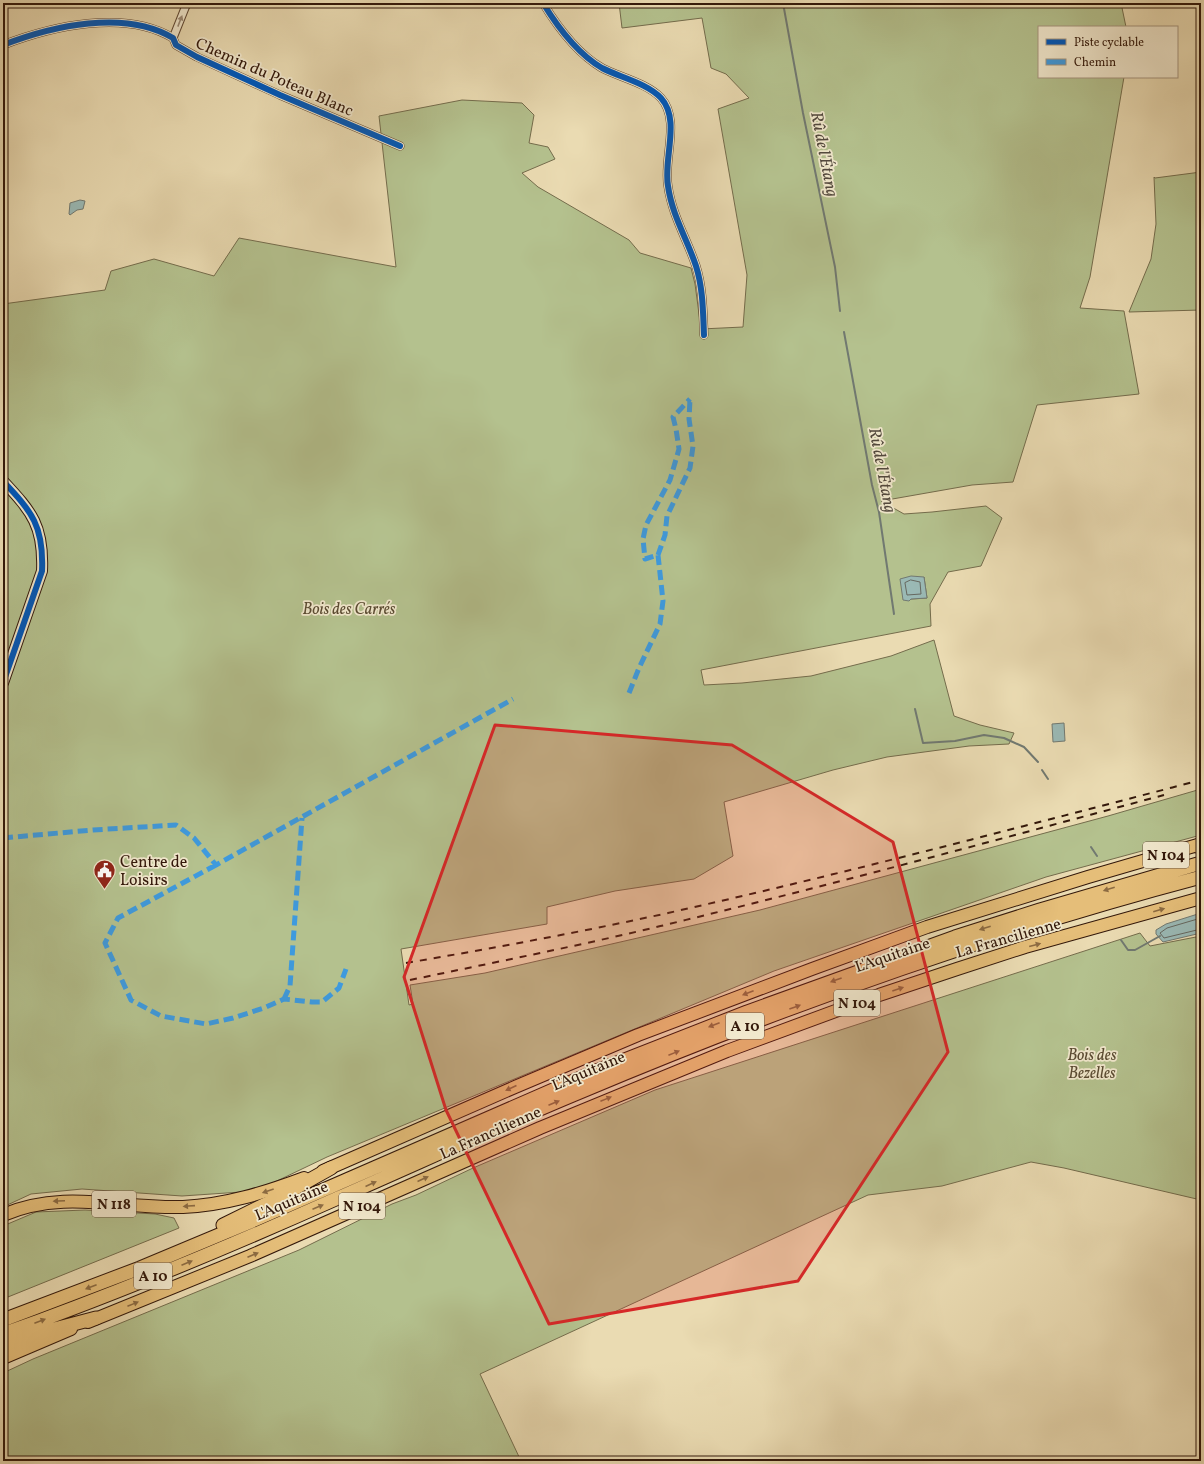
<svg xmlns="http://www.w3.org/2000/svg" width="1204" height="1464" font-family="Vollkorn,serif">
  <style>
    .green { fill: #b4c18e; stroke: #746c4c; fill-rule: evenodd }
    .water { fill: #9ab9b5; stroke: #717971 }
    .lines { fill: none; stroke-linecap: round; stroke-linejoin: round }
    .shore { stroke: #666860; stroke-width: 1 }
    .stream { stroke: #717971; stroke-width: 2 }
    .minor-casing { stroke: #614934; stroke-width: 9 }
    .secondary-casing { stroke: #33180a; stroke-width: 12 }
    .trunk-casing { stroke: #33180a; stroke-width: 14 }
    .motorway-casing { stroke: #33180a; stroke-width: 15 }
    .minor { stroke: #f1e8cd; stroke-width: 7 }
    .secondary { stroke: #f1e8cd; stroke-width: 10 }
    .trunk { stroke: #e5be79; stroke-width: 12 }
    .motorway { stroke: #e5be79; stroke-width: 13 }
    .rail { stroke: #33180a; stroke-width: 2; stroke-dasharray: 7 7; stroke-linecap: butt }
    .quiet { stroke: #3e9ade; stroke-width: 5; stroke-dasharray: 10 5; stroke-linecap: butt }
    .cycleway-casing { stroke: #f1e8cd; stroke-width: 8 }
    .cycleway { stroke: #0057b8; stroke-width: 6 }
    .oneway { fill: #9c8a75 }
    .oneway2 { fill: #8c6b42 }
    .marked { fill: #d62828; fill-opacity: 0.2; stroke: #d62828; stroke-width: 3; stroke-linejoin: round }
    .labels { text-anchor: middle; stroke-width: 3.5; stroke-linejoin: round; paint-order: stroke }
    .shield { fill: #f1e8cd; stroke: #6c5644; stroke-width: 1 }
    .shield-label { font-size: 15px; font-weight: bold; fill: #33180a }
    .street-label { font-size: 16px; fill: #33180a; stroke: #f1e8cd }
    .park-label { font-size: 16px; font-style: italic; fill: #5a4b32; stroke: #f1e8cd }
    .poi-label { font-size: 16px; fill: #33180a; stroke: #f1e8cd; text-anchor: start }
    .water-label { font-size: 17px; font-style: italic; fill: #52483d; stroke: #f1e8cd }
  </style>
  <rect width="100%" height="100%" fill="#eadbb2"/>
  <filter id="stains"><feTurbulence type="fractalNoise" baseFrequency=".005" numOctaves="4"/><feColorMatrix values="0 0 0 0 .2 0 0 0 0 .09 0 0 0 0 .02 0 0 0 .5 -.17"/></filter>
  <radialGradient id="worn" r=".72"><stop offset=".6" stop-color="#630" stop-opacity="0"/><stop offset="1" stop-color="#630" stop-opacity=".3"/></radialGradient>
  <path class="green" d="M619,3h502l5,24h-87v50h85l-34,200 -10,31 44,3 15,83 -102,11 -24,77 -41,3 -91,16 23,13 28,-2 54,-6 16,12 -21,48 -33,6 -18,32 1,22 -230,44 3,15 38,-2 69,-7 80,-20 43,-16 20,76 26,9 34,8 -5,11 -40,2 -82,11 -54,13 -109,32 9,54 -39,23 -79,12 -68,16v17l-146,25 8,56 4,-1 -3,-19 75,-12 275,-63 348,-94 93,-27v46l-155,42 -272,94 -447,186 -71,34 -74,5 -100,-7 -51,5 -28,13v-903l102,-14 6,-19 43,-12 60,17 25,-38 157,29 -17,-151 83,-16 60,3 12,12 -5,28 19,4 7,12 -33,14 16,14 91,53 11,13 51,15 4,16 6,45 42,-2 4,-52 -29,-166 31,-11 -23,-24 -15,-6 -9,-50 -80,10zM924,577l3,21 -16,1z
    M1201,172v138l-72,2 22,-53 5,-35 -2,-47 1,1z
    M1140,933l10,13 51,-10v264l-137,-32 -33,-6 -89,24 -74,9 -388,179 41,87h-518v-88l30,-14 266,-109 93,-46 24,-9 57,-27 182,-78z
    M85,1210l70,4 19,4 5,10 -176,71v-73l33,-14z"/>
  <path class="water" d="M80,200l5,1 -2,8 -6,1 -7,5 -1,-1 1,-11z
    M911,576l13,1 3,21 -16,1 -2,2 -6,-1 -3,-21z
    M1064,723l1,18 -12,1 -1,-18z
    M1201,913v20l-38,9 -7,-8v-4l10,-6z"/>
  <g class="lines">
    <path class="shore" d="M911,580l9,2 1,12 -14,1 -2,-12z
      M1201,918l-34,10 -7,5 4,5 37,-9"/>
    <path class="stream" d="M783,3l20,110 32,154 5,44
      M844,332l28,153 7,27 15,102
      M915,709l8,34 32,-2 29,-6 20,3 20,9 14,15
      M1042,770l6,9
      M1091,847l6,9
      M1121,940l7,10h7l25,-14"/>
    <defs>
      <path id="minor" d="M543,3c14,23 35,51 59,65 17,9 45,15 59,30 20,22 2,61 7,88 4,29 19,53 28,80 7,22 7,46 8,69
        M173,38l14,-35
        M3,45c49,-19 122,-36 170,-7l3,7 21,12 83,38 120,51"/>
      <path id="secondary" d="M3,481c29,31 41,45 39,90l-39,112"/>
      <path id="trunk" d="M323,1171l192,-84 123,-52 174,-66 115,-42 161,-50 113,-33
        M3,1215c61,-26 117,-6 180,-8 42,-2 81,-14 121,-29
        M88,1322l162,-66 290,-128 187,-77 152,-56 78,-26 68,-22 176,-49
        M3,1358l68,-29"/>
      <path id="motorway" d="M1197,846l4,-1
        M223,1225l49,-24 59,-33
        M3,1320l137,-52 110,-46 349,-152 148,-58 208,-75 85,-27 161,-47
        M3,1334c113,-40 225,-87 335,-136 80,-35 160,-72 242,-106 202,-85 409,-159 621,-215
        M3,1345l29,-10 64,-17"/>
    </defs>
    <use href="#minor" class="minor-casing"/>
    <use href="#secondary" class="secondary-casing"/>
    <use href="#trunk" class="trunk-casing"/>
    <use href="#motorway" class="motorway-casing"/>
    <use href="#minor" class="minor"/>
    <use href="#secondary" class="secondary"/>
    <use href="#trunk" class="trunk"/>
    <use href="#motorway" class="motorway"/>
    <path class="rail" d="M406,963c88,-15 175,-31 262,-50 179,-40 356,-87 533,-133
      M410,980c86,-18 173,-35 259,-56 166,-40 331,-85 495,-129"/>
    <path class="quiet" d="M658,555l7,-20 2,-19 23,-48 3,-22 -4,-27 1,-20
      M629,693l10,-25 21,-44 3,-23 -5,-46 -13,4 -2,-20 3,-14 24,-45 9,-31 -3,-20 -3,-12 17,-18
      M3,838l90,-8 83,-5 18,13 22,27 297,-166
      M216,865l-98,53 -13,25 26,57 30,16 45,8 27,-6 31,-10 20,-9 28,3h10l17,-14 7,-19
      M284,999l6,-13 12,-168"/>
    <defs>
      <path id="cycleway" d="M543,3c14,23 35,51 59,65 17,9 45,15 59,30 20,22 2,61 7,88 4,29 19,53 28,80 7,22 7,46 8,69
        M3,45c49,-19 122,-36 170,-7l3,7 21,12 83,38 120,51
        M3,481c29,31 41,45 39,90l-39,112"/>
    </defs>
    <use href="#cycleway" class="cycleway-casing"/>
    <use href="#cycleway" class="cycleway"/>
  </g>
  <defs><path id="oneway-solid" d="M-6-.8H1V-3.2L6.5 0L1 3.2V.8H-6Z"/></defs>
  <use class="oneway" href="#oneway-solid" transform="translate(180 21) rotate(-69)"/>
  <g class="oneway2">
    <use href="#oneway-solid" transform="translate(1109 889) rotate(163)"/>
    <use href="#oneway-solid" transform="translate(1159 910) rotate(-16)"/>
    <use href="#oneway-solid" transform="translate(985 928) rotate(162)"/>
    <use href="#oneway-solid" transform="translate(1035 945) rotate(-15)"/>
    <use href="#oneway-solid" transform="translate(836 980) rotate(160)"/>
    <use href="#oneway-solid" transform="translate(898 989) rotate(-19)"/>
    <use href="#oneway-solid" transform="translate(748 993) rotate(159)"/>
    <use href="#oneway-solid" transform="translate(795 1007) rotate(-20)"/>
    <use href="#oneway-solid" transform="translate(714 1025) rotate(159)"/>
    <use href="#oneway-solid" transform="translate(674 1053) rotate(-22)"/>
    <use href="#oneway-solid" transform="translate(511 1088) rotate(156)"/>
    <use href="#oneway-solid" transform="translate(606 1099) rotate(-22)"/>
    <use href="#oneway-solid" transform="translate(554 1103) rotate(-23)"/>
    <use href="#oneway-solid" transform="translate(423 1179) rotate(-24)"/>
    <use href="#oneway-solid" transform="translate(371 1184) rotate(-24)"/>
    <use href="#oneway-solid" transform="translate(268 1191) rotate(161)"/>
    <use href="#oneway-solid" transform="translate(59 1201) rotate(177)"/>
    <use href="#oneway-solid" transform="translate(189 1206) rotate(176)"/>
    <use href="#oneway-solid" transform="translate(318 1207) rotate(-23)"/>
    <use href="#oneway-solid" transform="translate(253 1255) rotate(-23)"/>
    <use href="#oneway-solid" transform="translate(187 1263) rotate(-23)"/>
    <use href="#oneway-solid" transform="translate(91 1287) rotate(159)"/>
    <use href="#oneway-solid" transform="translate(133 1304) rotate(-22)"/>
    <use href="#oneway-solid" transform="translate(40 1321) rotate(-21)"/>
  </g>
  <path class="marked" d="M495,725l237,20 161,97 55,210 -150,229 -249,43 -103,-214 -42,-133z"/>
  <defs>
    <symbol id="civic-pin" viewBox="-11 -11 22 30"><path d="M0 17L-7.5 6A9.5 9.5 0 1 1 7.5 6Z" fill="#8f2418" stroke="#f1e8cd"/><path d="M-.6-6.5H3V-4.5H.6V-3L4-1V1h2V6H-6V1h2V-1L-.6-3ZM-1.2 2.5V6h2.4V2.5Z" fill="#fff"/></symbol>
  </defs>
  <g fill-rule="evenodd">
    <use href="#civic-pin" x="92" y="858" width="25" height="34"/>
  </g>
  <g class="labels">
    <g class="shield">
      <rect x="1143" y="842" width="46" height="26" rx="3"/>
      <rect x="834" y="990" width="46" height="26" rx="3"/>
      <rect x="726" y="1013" width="38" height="26" rx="3"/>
      <rect x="92" y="1191" width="44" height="26" rx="3"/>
      <rect x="339" y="1193" width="46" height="26" rx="3"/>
      <rect x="134" y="1263" width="38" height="26" rx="3"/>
    </g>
    <g class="shield-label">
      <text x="1166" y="860">N 104</text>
      <text x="857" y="1008">N 104</text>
      <text x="745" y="1031">A 10</text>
      <text x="114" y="1209">N 118</text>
      <text x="362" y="1211">N 104</text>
      <text x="153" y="1281">A 10</text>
    </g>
    <g class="street-label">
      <text transform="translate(275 76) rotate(24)" y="6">Chemin du Poteau Blanc</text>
      <text transform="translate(1008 937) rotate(-16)" y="6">La Francilienne</text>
      <text transform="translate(892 954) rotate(-19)" y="6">L'Aquitaine</text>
      <text transform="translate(588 1070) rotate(-23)" y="6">L'Aquitaine</text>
      <text transform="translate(490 1132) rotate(-24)" y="6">La Francilienne</text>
      <text transform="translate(291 1200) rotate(-23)" y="6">L'Aquitaine</text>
    </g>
    <g class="park-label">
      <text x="349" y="614">Bois des Carrés</text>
      <text x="1092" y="1060">Bois des<tspan x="1092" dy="18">Bezelles</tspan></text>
    </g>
    <g class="poi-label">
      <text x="120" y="867">Centre de<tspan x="120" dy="18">Loisirs</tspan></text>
    </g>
    <g class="water-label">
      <text transform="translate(825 154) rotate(79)" y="6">Rû de l'Étang</text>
      <text transform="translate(883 470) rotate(79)" y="6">Rû de l'Étang</text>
    </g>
  </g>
  <rect width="1204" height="1464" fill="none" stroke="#eadbb2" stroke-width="16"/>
  <rect x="4" y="4" width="1196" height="1456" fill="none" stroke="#33180a" stroke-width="2"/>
  <rect x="8" y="8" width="1188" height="1448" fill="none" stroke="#33180a"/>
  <rect x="1038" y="26" width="140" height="52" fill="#f1e8cd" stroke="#a5957f"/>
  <rect x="1046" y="39" width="20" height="6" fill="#0057b8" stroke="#a5957f"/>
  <text x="1074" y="46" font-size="12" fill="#33180a">Piste cyclable</text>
  <rect x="1046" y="59" width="20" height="6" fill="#3e9ade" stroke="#a5957f"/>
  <text x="1074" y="66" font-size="12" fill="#33180a">Chemin</text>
  <rect width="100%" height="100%" filter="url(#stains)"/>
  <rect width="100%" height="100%" fill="url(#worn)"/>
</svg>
